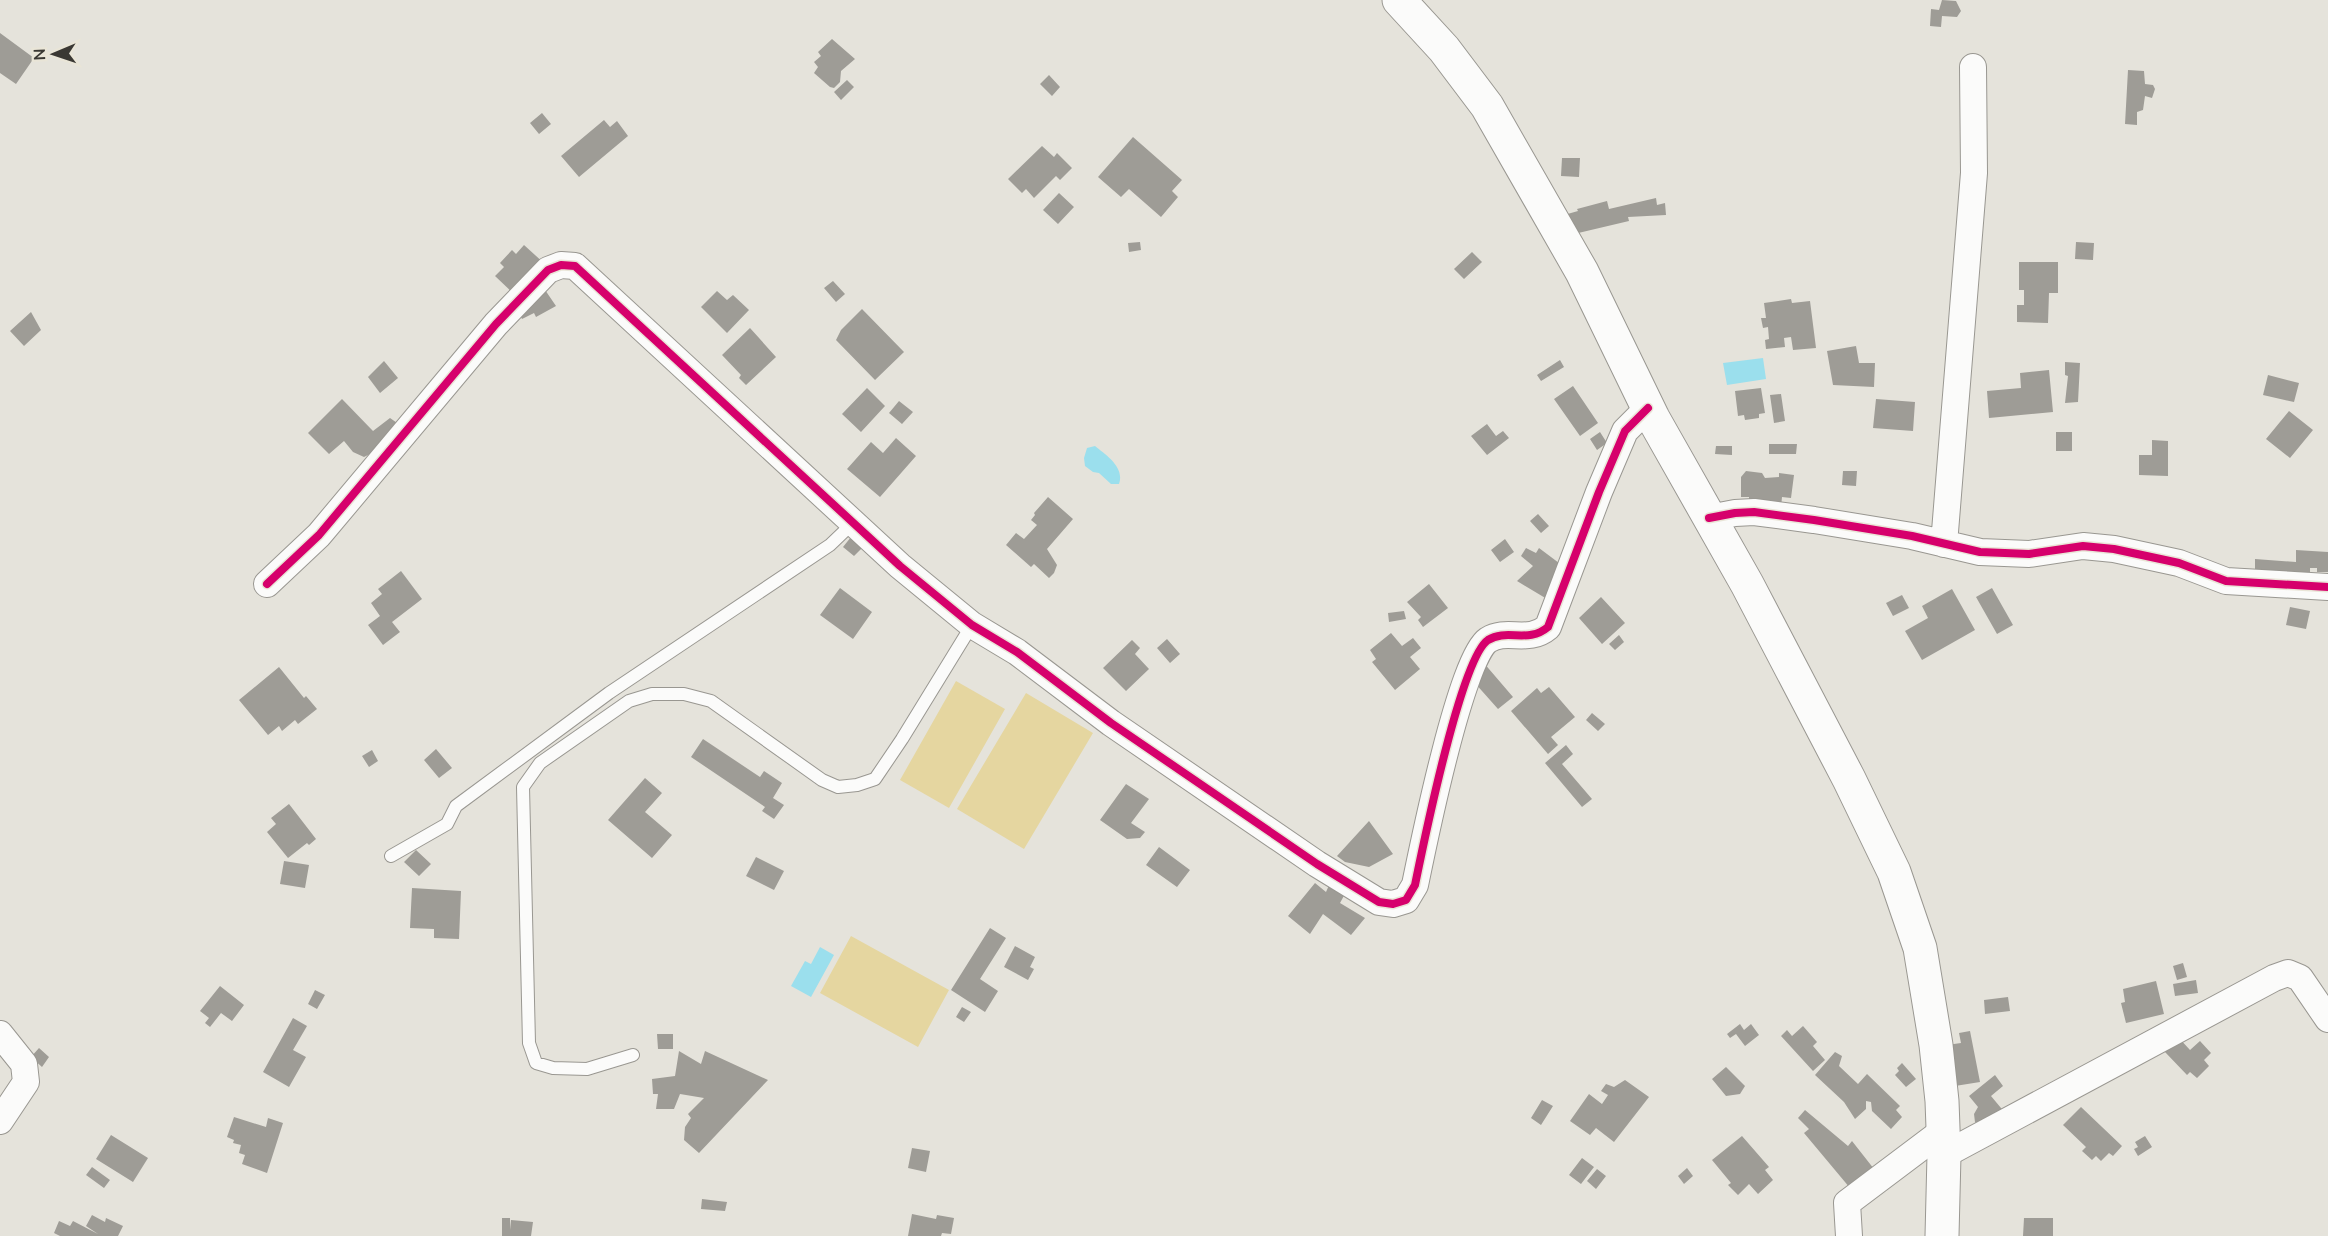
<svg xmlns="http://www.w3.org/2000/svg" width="2328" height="1236" font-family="'Nunito Sans',sans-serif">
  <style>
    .green { fill: #e5d6a0 }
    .water { fill: #9bdfed }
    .building { fill: #9e9c96 }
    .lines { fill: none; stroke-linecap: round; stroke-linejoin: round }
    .lane-casing { stroke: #999791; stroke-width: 14 }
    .street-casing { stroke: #999791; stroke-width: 28 }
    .secondary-casing { stroke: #999791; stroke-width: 35 }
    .lane { stroke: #fbfbfa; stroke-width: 12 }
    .street { stroke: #fbfbfa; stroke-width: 26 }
    .secondary { stroke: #fbfbfa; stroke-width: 33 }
    .cycleway-casing { stroke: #e9e5d7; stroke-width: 11 }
    .cycleway { stroke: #d6006c; stroke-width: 8 }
  </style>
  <rect width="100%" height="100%" fill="#e5e3db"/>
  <path class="green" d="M956,681l49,28 -56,99 -49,-28z
    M1026,693l67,40 -69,116 -67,-40z
    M851,936l98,54 -31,57 -98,-54z"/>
  <path class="water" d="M1763,358l3,21 -39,6 -4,-22z
    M1095,446c11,9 30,21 24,38h-8l-12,-11 -6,-1 -8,-6 -1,-8 3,-10z
    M820,947l14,8 -23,42 -20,-11 14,-25 6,3z"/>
  <path class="building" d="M1942,0l14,1 5,10 -4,6 -15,-1 -1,11 -11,-1 1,-17 8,1z
    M0,33l34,25 -18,26 -16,-11z
    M832,39l23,20 -14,12 -1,11 -6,6 -4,-1 -16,-14 4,-6 -4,-5 7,-6 -3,-4z
    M2128,70l16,1 1,13 8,1 2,4 -3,9 -7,-2 -2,14 -6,2v13l-12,-1z
    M1049,75l11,12 -8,9 -12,-12z
    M847,80l7,7 -13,13 -7,-8z
    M542,113l9,11 -12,10 -9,-11z
    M604,120l6,7 7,-6 11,15 -49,41 -18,-21z
    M1133,137l49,43 -10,11 6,6 -17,20 -32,-28 -8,8 -23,-20z
    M1042,146l12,11 3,-4 15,15 -12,12 -4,-4 -22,22 -8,-9 -4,4 -14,-14z
    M1562,158h18l-1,19 -18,-1z
    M1059,193l15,14 -16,17 -15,-14z
    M1656,198l1,7 8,-2 1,12 -38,2 1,4 -55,13 -10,-19 14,-4 -1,-2 30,-8 2,8z
    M1140,242l1,8 -12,2 -1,-9z
    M2076,242l18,1 -1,17 -18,-1z
    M524,245l22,20 -30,31 -21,-20 9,-9 -4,-4 12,-13 4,4z
    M1472,252l10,10 -18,17 -10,-10z
    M2019,262h39v31h-9l-1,30 -31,-1v-17h7v-15h-5z
    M833,281l12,13 -9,8 -12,-14z
    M541,284l15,22 -20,11 -2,-4 -12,6 -6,-11z
    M717,291l10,9 6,-5 16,15 -22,23 -26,-26z
    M1791,299l1,4 18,-2 6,47 -23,2 -2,-13 -7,1 1,9 -19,2 -1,-9 4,-1 -1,-12 -5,1 -2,-10h5l-2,-15z
    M862,309l42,43 -29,28 -39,-40 5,-10z
    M31,312l10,18 -17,16 -14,-15z
    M750,328l26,29 -30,28 -7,-7 2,-3 -19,-20z
    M1856,346l3,17h16l-1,24 -41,-2 -6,-34z
    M1560,360l4,7 -23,14 -4,-6z
    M384,361l14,17 -18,15 -12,-16z
    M2065,362l15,1 -2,39 -13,1 3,-27 -3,-1z
    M2049,370l4,42 -64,6 -2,-27 34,-3 -1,-15z
    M2268,375l31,8 -5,19 -31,-7z
    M1573,386l25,37 -18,13 -26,-37z
    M867,388l18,18 -24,26 -19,-18z
    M1761,388l4,25 -6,1v4l-14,2 -1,-5 -6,1 -3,-25z
    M1781,394l4,27 -11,2 -4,-28z
    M342,399l31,32 17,-13 10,7 -26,27 -10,5 -11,-5 -9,-11 -15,13 -21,-21z
    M1876,399l39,3 -2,29 -40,-3z
    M899,401l14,11 -11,12 -13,-11z
    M2289,411l24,19 -23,28 -24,-19z
    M1487,424l9,12 7,-5 6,7 -22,17 -16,-19z
    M1600,432l7,11 -10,7 -7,-11z
    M2056,432h16v19h-16z
    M896,438l20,18 -36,41 -33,-28 24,-27 12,11z
    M2152,440l16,1v35l-29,-1v-20h13z
    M1769,444h28l-1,10h-27z
    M1716,446h16v9l-17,-1z
    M1746,471l16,2 3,5 14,-1v-4l15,2 -3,23 -9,-1 -1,10 -32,-5v-5h-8v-20z
    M1843,471h14l-1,15 -14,-1z
    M1048,497l25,22 -26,30 10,16 -3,8 -5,5 -15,-14 -3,3 -25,-22 10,-12 8,6 13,-14 -6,-5 4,-5 -1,-2z
    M1538,514l11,12 -8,7 -11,-12z
    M851,537l12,10 -9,9 -11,-9z
    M1505,539l9,13 -14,10 -9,-12z
    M1526,548l10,5 3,-5 28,21 -15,33 -35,-21 16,-15 -12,-10z
    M2296,550l32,2v20h-11v-4h-7v12l-55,-3v-18l41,3z
    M401,571l21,28 -30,23 8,10 -17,13 -15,-20 12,-9 -9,-13 11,-9 -4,-5z
    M1429,584l19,24 -25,19 -5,-7 3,-3 -14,-15z
    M840,588l32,24 -19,27 -33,-24z
    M1992,588l21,37 -16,9 -21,-37z
    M1952,589l23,41 -53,30 -17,-29 23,-13 -6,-12z
    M1902,595l7,13 -16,8 -7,-13z
    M1601,597l24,26 -23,21 -23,-26z
    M2290,607l20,4 -4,18 -20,-4z
    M1404,611l2,8 -17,3 -1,-9z
    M1391,633l11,13 11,-8 8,10 -11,9 10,12 -25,21 -23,-28 4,-3 -6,-9z
    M1619,635l5,7 -9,8 -6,-6z
    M1167,639l13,15 -10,9 -13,-15z
    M1132,640l8,8 -5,6 14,15 -23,22 -23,-23z
    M1483,662l30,35 -15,12 -24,-27z
    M279,667l25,31 2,-2 11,13 -19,15 -3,-4 -13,11 -3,-5 -11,9 -29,-35z
    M1549,687l26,30 -24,20 7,8 -10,9 -37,-43 26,-23 4,5z
    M1592,713l13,11 -7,7 -12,-11z
    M703,739l57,38 4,-6 18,12 -9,15 11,7 -10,14 -12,-8 3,-4 -74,-50z
    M1566,745l7,9 -11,10 30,35 -10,8 -37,-44z
    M436,749l16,19 -13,10 -15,-18z
    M372,750l6,11 -9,6 -7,-11z
    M645,778l17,15 -17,19 27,23 -20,23 -44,-38z
    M1126,784l23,15 -18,24 14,9 -5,6 -13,1 -27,-19z
    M289,804l27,35 -7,6 -2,-2 -19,15 -21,-26 9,-8 -5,-6z
    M1369,821l24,33 -24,13 -24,-5 -8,-6z
    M1159,847l31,23 -13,17 -31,-22z
    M416,850l15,14 -12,12 -15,-14z
    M756,857l28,14 -10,19 -28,-14z
    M284,861l25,4 -4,23 -25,-4z
    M1315,883l11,9 4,-9 16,9 -6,11 25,15 -14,17 -28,-21 -13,20 -22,-18z
    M412,888l49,3 -2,48 -25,-1v-9l-24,-1z
    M990,928l16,10 -26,41 18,12 -13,21 -34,-22z
    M1015,946l20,11 -5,10 4,2 -6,11 -24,-13z
    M2183,963l4,14 -10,3 -4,-14z
    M2196,980l2,13 -23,3 -2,-12z
    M2156,981l8,33 -38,9 -5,-20 4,-1 -2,-13z
    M220,986l24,19 -12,16 -11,-8 -11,14 -5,-4 4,-5 -9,-7z
    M315,990l10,5 -8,14 -9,-5z
    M2008,997l2,14 -25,3 -1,-14z
    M962,1007l9,5 -7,10 -8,-5z
    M293,1018l14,8 -14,24 13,7 -17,30 -26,-15z
    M1740,1024l4,6 7,-6 8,11 -14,11 -9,-12 -6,4 -3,-4z
    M1803,1026l14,16 -4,4 12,14 -12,11 -32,-35 6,-6 5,6z
    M1970,1031l10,51 -25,4 -8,-41 14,-2 -2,-10z
    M657,1034h16v15h-15z
    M2179,1038l11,12 10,-9 11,12 -7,7 5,6 -12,12 -7,-6 -3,3 -22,-23z
    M39,1048l10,9 -7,10 -11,-10z
    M679,1051l22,13 4,-13 63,29 -69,73 -15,-13 1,-13 6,-9 -3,-4 16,-16 -24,-4 -6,15h-18l2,-15h-5l-1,-15 23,-3z
    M1835,1052l7,4 -3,10 19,18 9,-10 33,32 -4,4 6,7 -11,12 -19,-18 -1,-9 -5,-1v8l-11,10 -11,-17 -29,-27z
    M1902,1063l14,16 -10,8 -11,-12 4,-4 -2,-3z
    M1726,1067l19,19 -5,8 -14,2 -14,-17z
    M1995,1075l8,11 -12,10 15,18 -27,12 -4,-4 -1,-8 4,-7 -9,-11z
    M1625,1080l24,17 -35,45 -18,-14 -6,7 -20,-14 19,-27 13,10 6,-9 -7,-4 5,-7 8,3z
    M1542,1100l11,6 -12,19 -10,-7z
    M2081,1107l41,39 -9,10 -4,-3 -8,8 -5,-5 -4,4 -10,-9 4,-4 -23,-22z
    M1805,1110l43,36 4,-5 22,28 -24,19 -46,-55 5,-4 -11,-11z
    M234,1117l32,10 2,-9 15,5 -16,50 -25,-9 3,-9 -6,-2 2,-8 -8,-2 1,-3 -7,-3z
    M111,1135l37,23 -15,24 -37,-23z
    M1742,1136l27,31 -4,3 8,10 -15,14 -9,-10 -11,11 -10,-10 3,-2 -19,-23z
    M2145,1136l7,11 -14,9 -4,-7 4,-2 -3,-5z
    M912,1148l18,3 -4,21 -18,-4z
    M1582,1158l12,9 -13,17 -12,-9z
    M92,1167l18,13 -6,8 -18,-13z
    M1687,1168l6,8 -9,8 -6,-8z
    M1597,1169l9,7 -10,13 -9,-8z
    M702,1199l25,3 -2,9 -24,-2z
    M912,1214l24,5 1,-4 17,3 -3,16 -9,-1 -1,3h-33z
    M92,1215l13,7 1,-4 17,8 -5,10h-58l-6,-3 5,-12 11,5 3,-5 25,13 -12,-8z
    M502,1218h8v12l1,-10 22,2 -2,14h-29z
    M2024,1218h29v18h-30z"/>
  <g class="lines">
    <defs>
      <path id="lane" d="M391,856l56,-32 9,-18 153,-113 221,-148 24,-23
        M633,1055l-46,14 -34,-1 -17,-5 -7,-20 -6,-256 17,-24 89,-62 23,-7h32l27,7 111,79 16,7 19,-2 18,-6 27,-40 70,-114"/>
      <path id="street" d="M1709,518l26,-5 19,-1 60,8 98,16 68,16 49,2 54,-8 31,3 65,14 47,18 102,6
        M1944,544l30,-371 -1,-106
        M267,584l52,-49 177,-211 52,-54 13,-5 14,1 325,300 72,59 45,27 94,71 206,141 62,38 14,2 13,-4 9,-15c8,-39 46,-227 73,-245 19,-12 40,4 60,-13l51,-135 26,-61 23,-23
        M0,1034l24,30 2,18 -26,39
        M1944,1155l330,-177 14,-5 12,5 28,41
        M1849,1236l-2,-33 97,-73"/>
      <path id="secondary" d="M1399,0l45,49 43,57 95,166 71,146 94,166 102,195 45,93 26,76 16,97 6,56 2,54 -2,81"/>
    </defs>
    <use href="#lane" class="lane-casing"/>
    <use href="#street" class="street-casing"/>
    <use href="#secondary" class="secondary-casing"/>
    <use href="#lane" class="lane"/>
    <use href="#street" class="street"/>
    <use href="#secondary" class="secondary"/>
    <defs>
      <path id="cycleway" d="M1709,518l26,-5 19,-1 60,8 98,16 68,16 49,2 54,-8 31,3 65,14 47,18 102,6
        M267,584l52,-49 177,-211 52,-54 13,-5 14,1 325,300 72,59 45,27 94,71 206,141 62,38 14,2 13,-4 9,-15c8,-39 46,-227 73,-245 19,-12 40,4 60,-13l51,-135 26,-61 23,-23"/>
    </defs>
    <use href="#cycleway" class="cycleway-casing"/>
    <use href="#cycleway" class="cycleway"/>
  </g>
  <g transform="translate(54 54) rotate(268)" stroke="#e9e5d7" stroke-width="4.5" paint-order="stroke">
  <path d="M0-4.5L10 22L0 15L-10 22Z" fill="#3a3833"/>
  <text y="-9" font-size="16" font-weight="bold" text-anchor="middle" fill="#3a3833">N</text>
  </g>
</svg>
